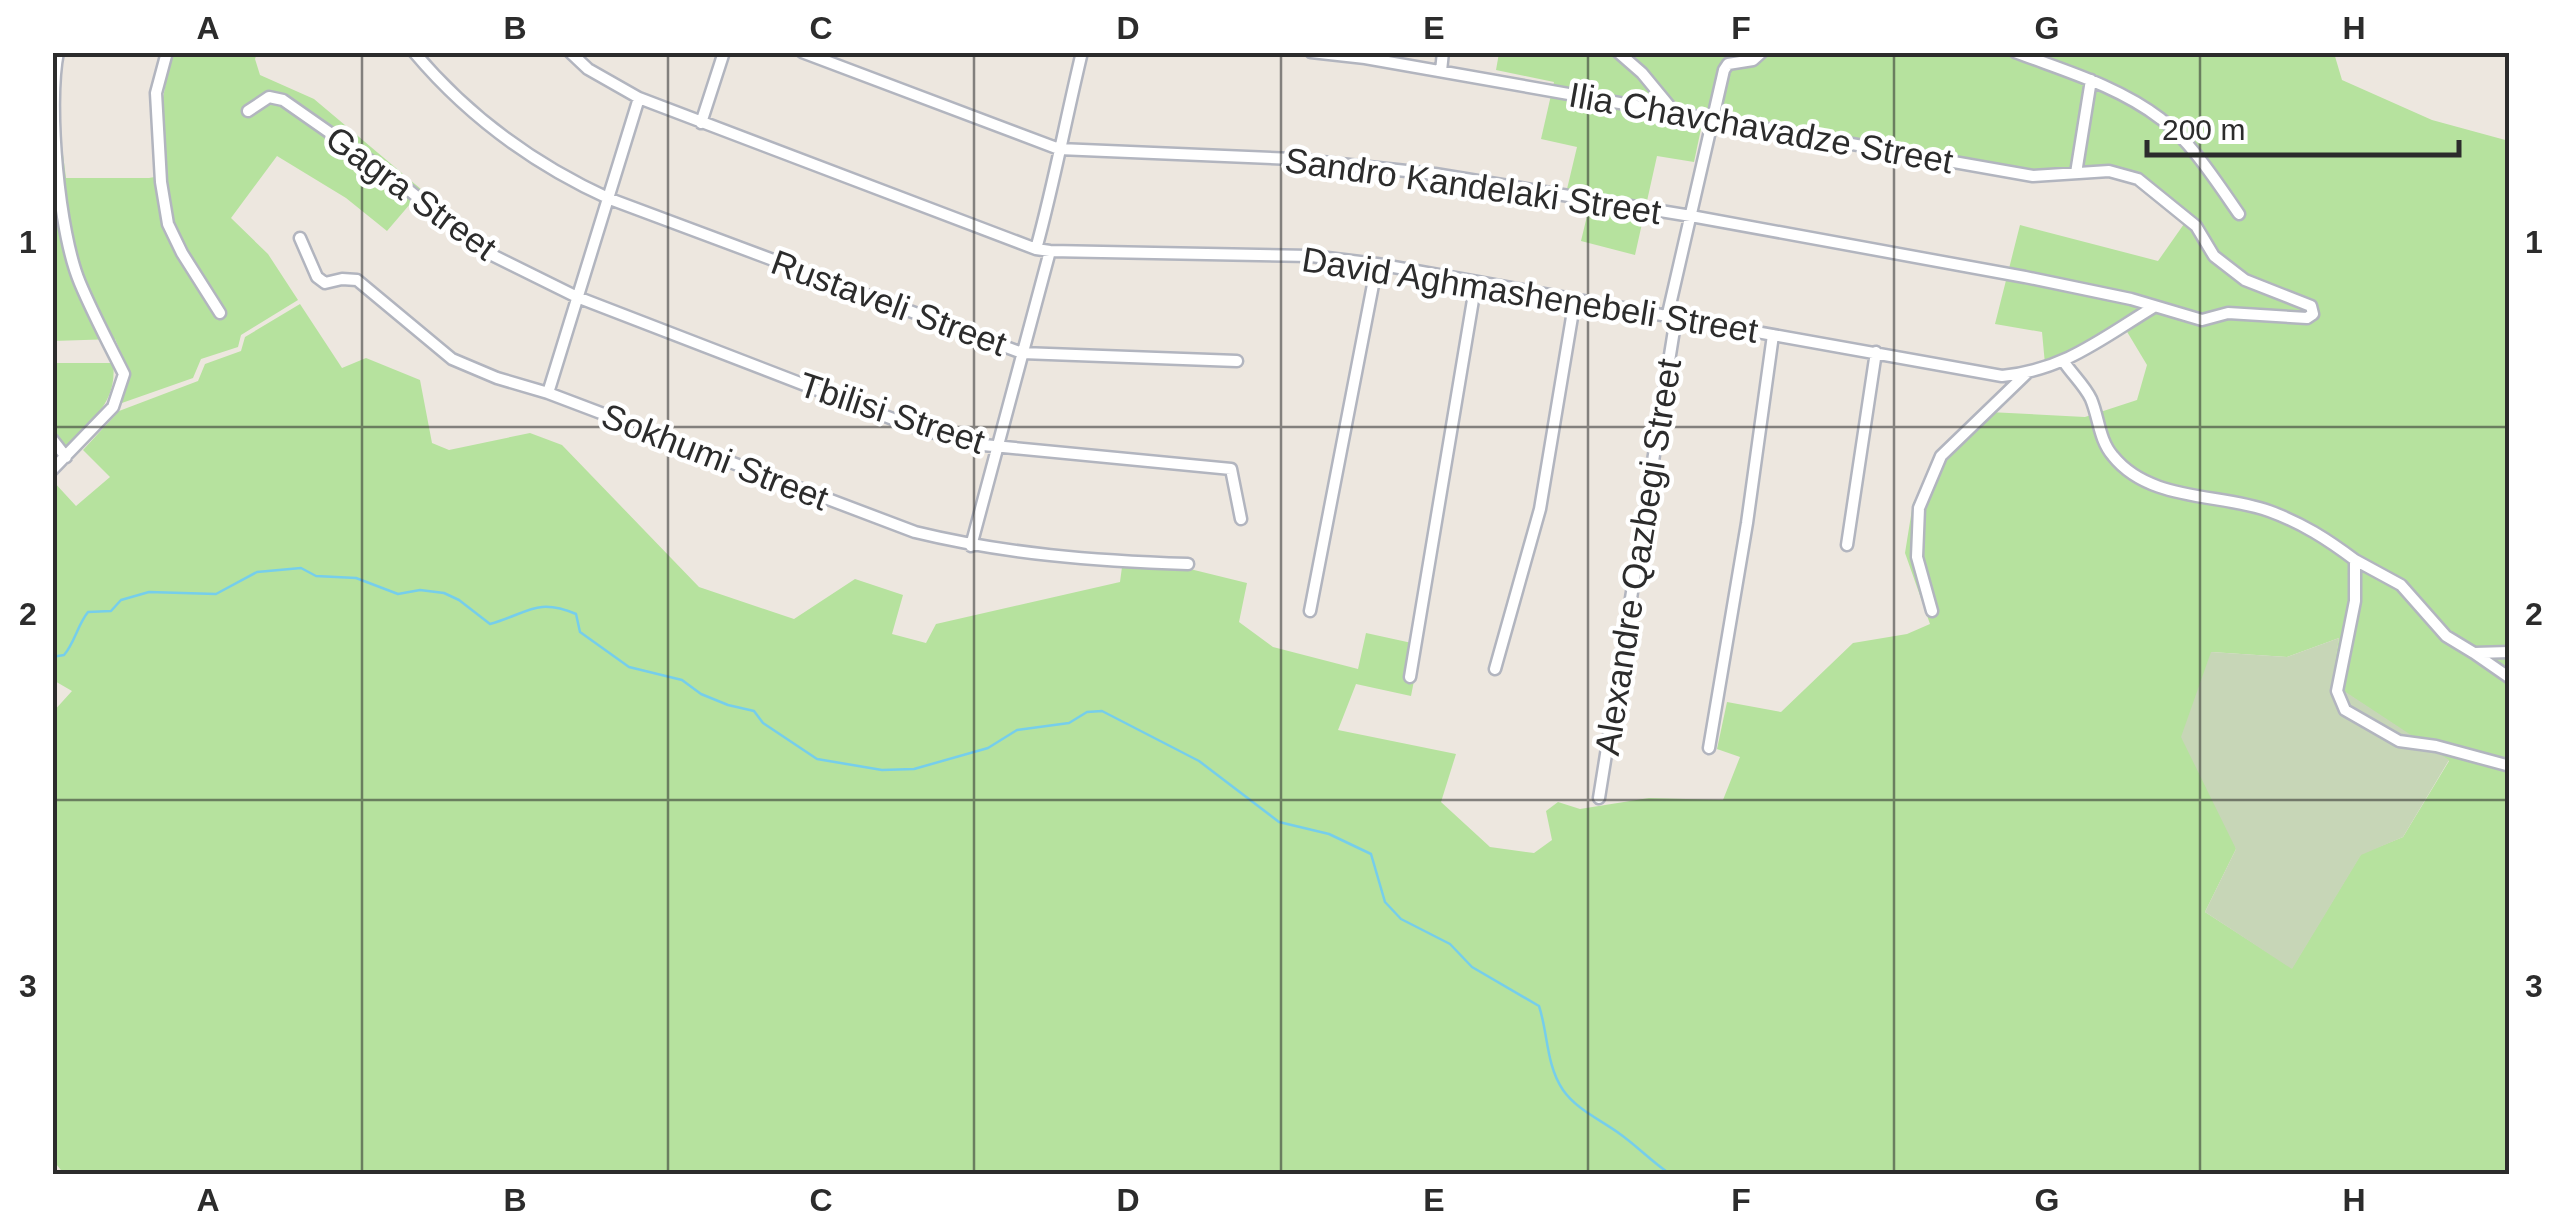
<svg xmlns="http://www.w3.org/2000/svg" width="2562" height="1227" font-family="Helvetica,sans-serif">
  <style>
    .green { fill: #b6e29e; fill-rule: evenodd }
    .cemetery { fill: #c7d6b7 }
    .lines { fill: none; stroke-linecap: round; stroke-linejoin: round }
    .stream { stroke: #76ceeb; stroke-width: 2.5 }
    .minor-casing { stroke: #b2b5bf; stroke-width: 15 }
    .minor { stroke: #fff; stroke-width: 10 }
    .grid { fill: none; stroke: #2c2c2c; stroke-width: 2.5; stroke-opacity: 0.55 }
    .labels { text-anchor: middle; stroke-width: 9; stroke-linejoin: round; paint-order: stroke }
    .street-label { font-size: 35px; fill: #2c2c2c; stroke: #fff }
    .neatline { fill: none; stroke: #2c2c2c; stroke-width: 4 }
    .grid-label { font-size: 32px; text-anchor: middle; font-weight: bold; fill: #2c2c2c }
  </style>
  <rect width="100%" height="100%" fill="#ede7df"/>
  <path class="green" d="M146,53h111l-2,6 5,16 54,24 108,91 -35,41 -41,-33 -69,-42 -46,62 37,36 30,46 -57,35 -3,12 -37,12 -8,19 -74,26 10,-33 -14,-32 -62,2 -1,-211 8,1 6,47h83l17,-3 -3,-77 7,-38z
    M1499,53h835l8,27 90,40 77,21v1033h-2445l-11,-14 -1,-447 20,-22 -19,-11v-199l23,25 34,-29 -27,-27 36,-39 79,-30 7,-17 36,-13 4,-14 55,-33 42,64 24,-10 54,22 12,63 17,7 81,-17 32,12 137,142 95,32 61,-40 48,16 -11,39 34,9 10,-19 184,-42 2,-15 68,2 57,14 -8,39 34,25 85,22 8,-36 55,12 -10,51 -55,-12 -18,46 118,24 -15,48 49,45 44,6 18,-13 -6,-29 12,-9 22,7 69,-11 74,2 17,-43 -23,-8 10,-47 54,10 72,-69 54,-9 23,-10 -25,-71 8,-50 37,-51 39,-40 96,5 52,-17 10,-35 -27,-45 -56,39 -19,5 -3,-32 -47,-8 25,-99 138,36 33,-47 -51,-42 -54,-7 -43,7 -338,-62 -11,52 -37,-6 -22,99 -54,-14 12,-50 -26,-2 10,-42 -36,-8 13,-57 -58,-12zM2339,638l-8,45 118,78 -46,76 -42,17 -69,114 -87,-56 31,-63 -25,-197 76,5z
    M52,363h61c5,39 -22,58 -48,84l-12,-17z"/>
  <path class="cemetery" d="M2339,638l-7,45 117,77 -46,77 -42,18 -69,114 -87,-57 31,-63 -55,-112 30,-85 76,5z"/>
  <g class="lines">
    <path class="stream" d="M52,657l12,-2c11,-13 13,-29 24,-43l23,-1 10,-11 28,-8 67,2 41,-22 44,-4 15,8 40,2 42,16 22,-4 24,3 15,7 31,24c37,-10 46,-27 86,-10l4,18 49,35 53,13 19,14 27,11 26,6 9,12 54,36 65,11 32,-1 74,-21 29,-18 52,-7 18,-11 15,-1 97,50 80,61 50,12 42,20 14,48 16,17 49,25 22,23 67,39c9,27 7,59 24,84 14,20 38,30 57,44 17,12 32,28 50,40"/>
    <defs>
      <path id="minor" d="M167,52l-11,41 5,89 7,42 14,29 38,60
        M414,52c53,63 121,113 196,147l412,154 215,8
        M570,52l18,17 51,29 397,151 14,2 261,5 66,8 625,112c62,-6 99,-37 150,-68
        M802,52l257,97 234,10 142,15 256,42 334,61 106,22 71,21 26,-7 79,5 6,-4 -2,-8 -66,-26 -31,-24 -18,-30 -58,-47 -29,-8 -76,5 -668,-118 -54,-6
        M1618,52l24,21 33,40
        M2015,52c50,19 103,34 146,67 29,21 57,65 78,95
        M1441,71l2,-19
        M639,98l-91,295 367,139c90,22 180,29 273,32
        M248,111l21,-14 14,3 110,77 87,72 97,48 334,129 62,18 258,25 10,50
        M701,123l23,-71
        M2076,173l15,-93
        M300,238l17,39 8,6 17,-4 15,1 95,79 45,19 51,15
        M1036,249c18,-65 30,-131 46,-197
        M2064,362c8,12 21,24 27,37 8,19 8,41 22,57 37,46 106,37 156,55 33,12 58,28 86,49v41l-18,90 8,19 54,31 37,5 74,20
        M52,439l14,18
        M52,470l61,-63 11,-33c-15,-30 -31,-60 -44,-91 -21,-50 -33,-178 -22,-231
        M1847,545l29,-193
        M971,546l79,-295
        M2355,560l46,25 45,51 28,17 36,-1
        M1310,611l67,-347
        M1932,611l-15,-54 2,-49 22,-52 85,-82
        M2474,653l36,25
        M1495,669l45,-160 35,-210
        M1410,677l66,-395
        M1709,748l38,-225 26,-188
        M1599,798l75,-468 -7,-12 57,-248 4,-6 25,-4 9,-8"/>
    </defs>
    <use href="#minor" class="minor-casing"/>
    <use href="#minor" class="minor"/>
  </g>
  <path class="grid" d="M362,52v1122M668,52v1122M974,52v1122M1281,52v1122M1588,52v1122M1894,52v1122M2200,52v1122M52,427h2458M52,800h2458"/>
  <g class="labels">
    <g class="street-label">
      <text transform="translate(1761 128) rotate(10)" y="12">Ilia Chavchavadze Street</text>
      <text transform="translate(1473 186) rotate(8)" y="12">Sandro Kandelaki Street</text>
      <text transform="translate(411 193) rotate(36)" y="12">Gagra Street</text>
      <text transform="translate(1530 295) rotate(9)" y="12">David Aghmashenebeli Street</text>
      <text transform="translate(889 303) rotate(20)" y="12">Rustaveli Street</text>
      <text transform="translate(892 413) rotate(18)" y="12">Tbilisi Street</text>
      <text transform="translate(715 457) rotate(21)" y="12">Sokhumi Street</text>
      <text transform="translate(1638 557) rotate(-81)" y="12">Alexandre Qazbegi Street</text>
    </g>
  </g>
  <rect width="2562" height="1227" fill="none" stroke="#ffffff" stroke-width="110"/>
  <path d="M2147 140v15h312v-15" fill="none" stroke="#2c2c2c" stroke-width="5"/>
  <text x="2162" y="140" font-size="30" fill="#2c2c2c" stroke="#ffffff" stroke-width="8" paint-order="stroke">200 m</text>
  <rect x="55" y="55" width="2452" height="1117" class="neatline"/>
  <g class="grid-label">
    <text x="208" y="39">A</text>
    <text x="515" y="39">B</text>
    <text x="821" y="39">C</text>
    <text x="1128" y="39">D</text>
    <text x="1434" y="39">E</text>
    <text x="1741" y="39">F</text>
    <text x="2047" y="39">G</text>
    <text x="2354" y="39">H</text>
    <text x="28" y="253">1</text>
    <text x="2534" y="253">1</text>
    <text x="28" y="625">2</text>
    <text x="2534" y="625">2</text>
    <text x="28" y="997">3</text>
    <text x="2534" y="997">3</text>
    <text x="208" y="1211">A</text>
    <text x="515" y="1211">B</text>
    <text x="821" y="1211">C</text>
    <text x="1128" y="1211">D</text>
    <text x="1434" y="1211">E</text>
    <text x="1741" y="1211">F</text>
    <text x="2047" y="1211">G</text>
    <text x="2354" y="1211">H</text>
  </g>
</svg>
